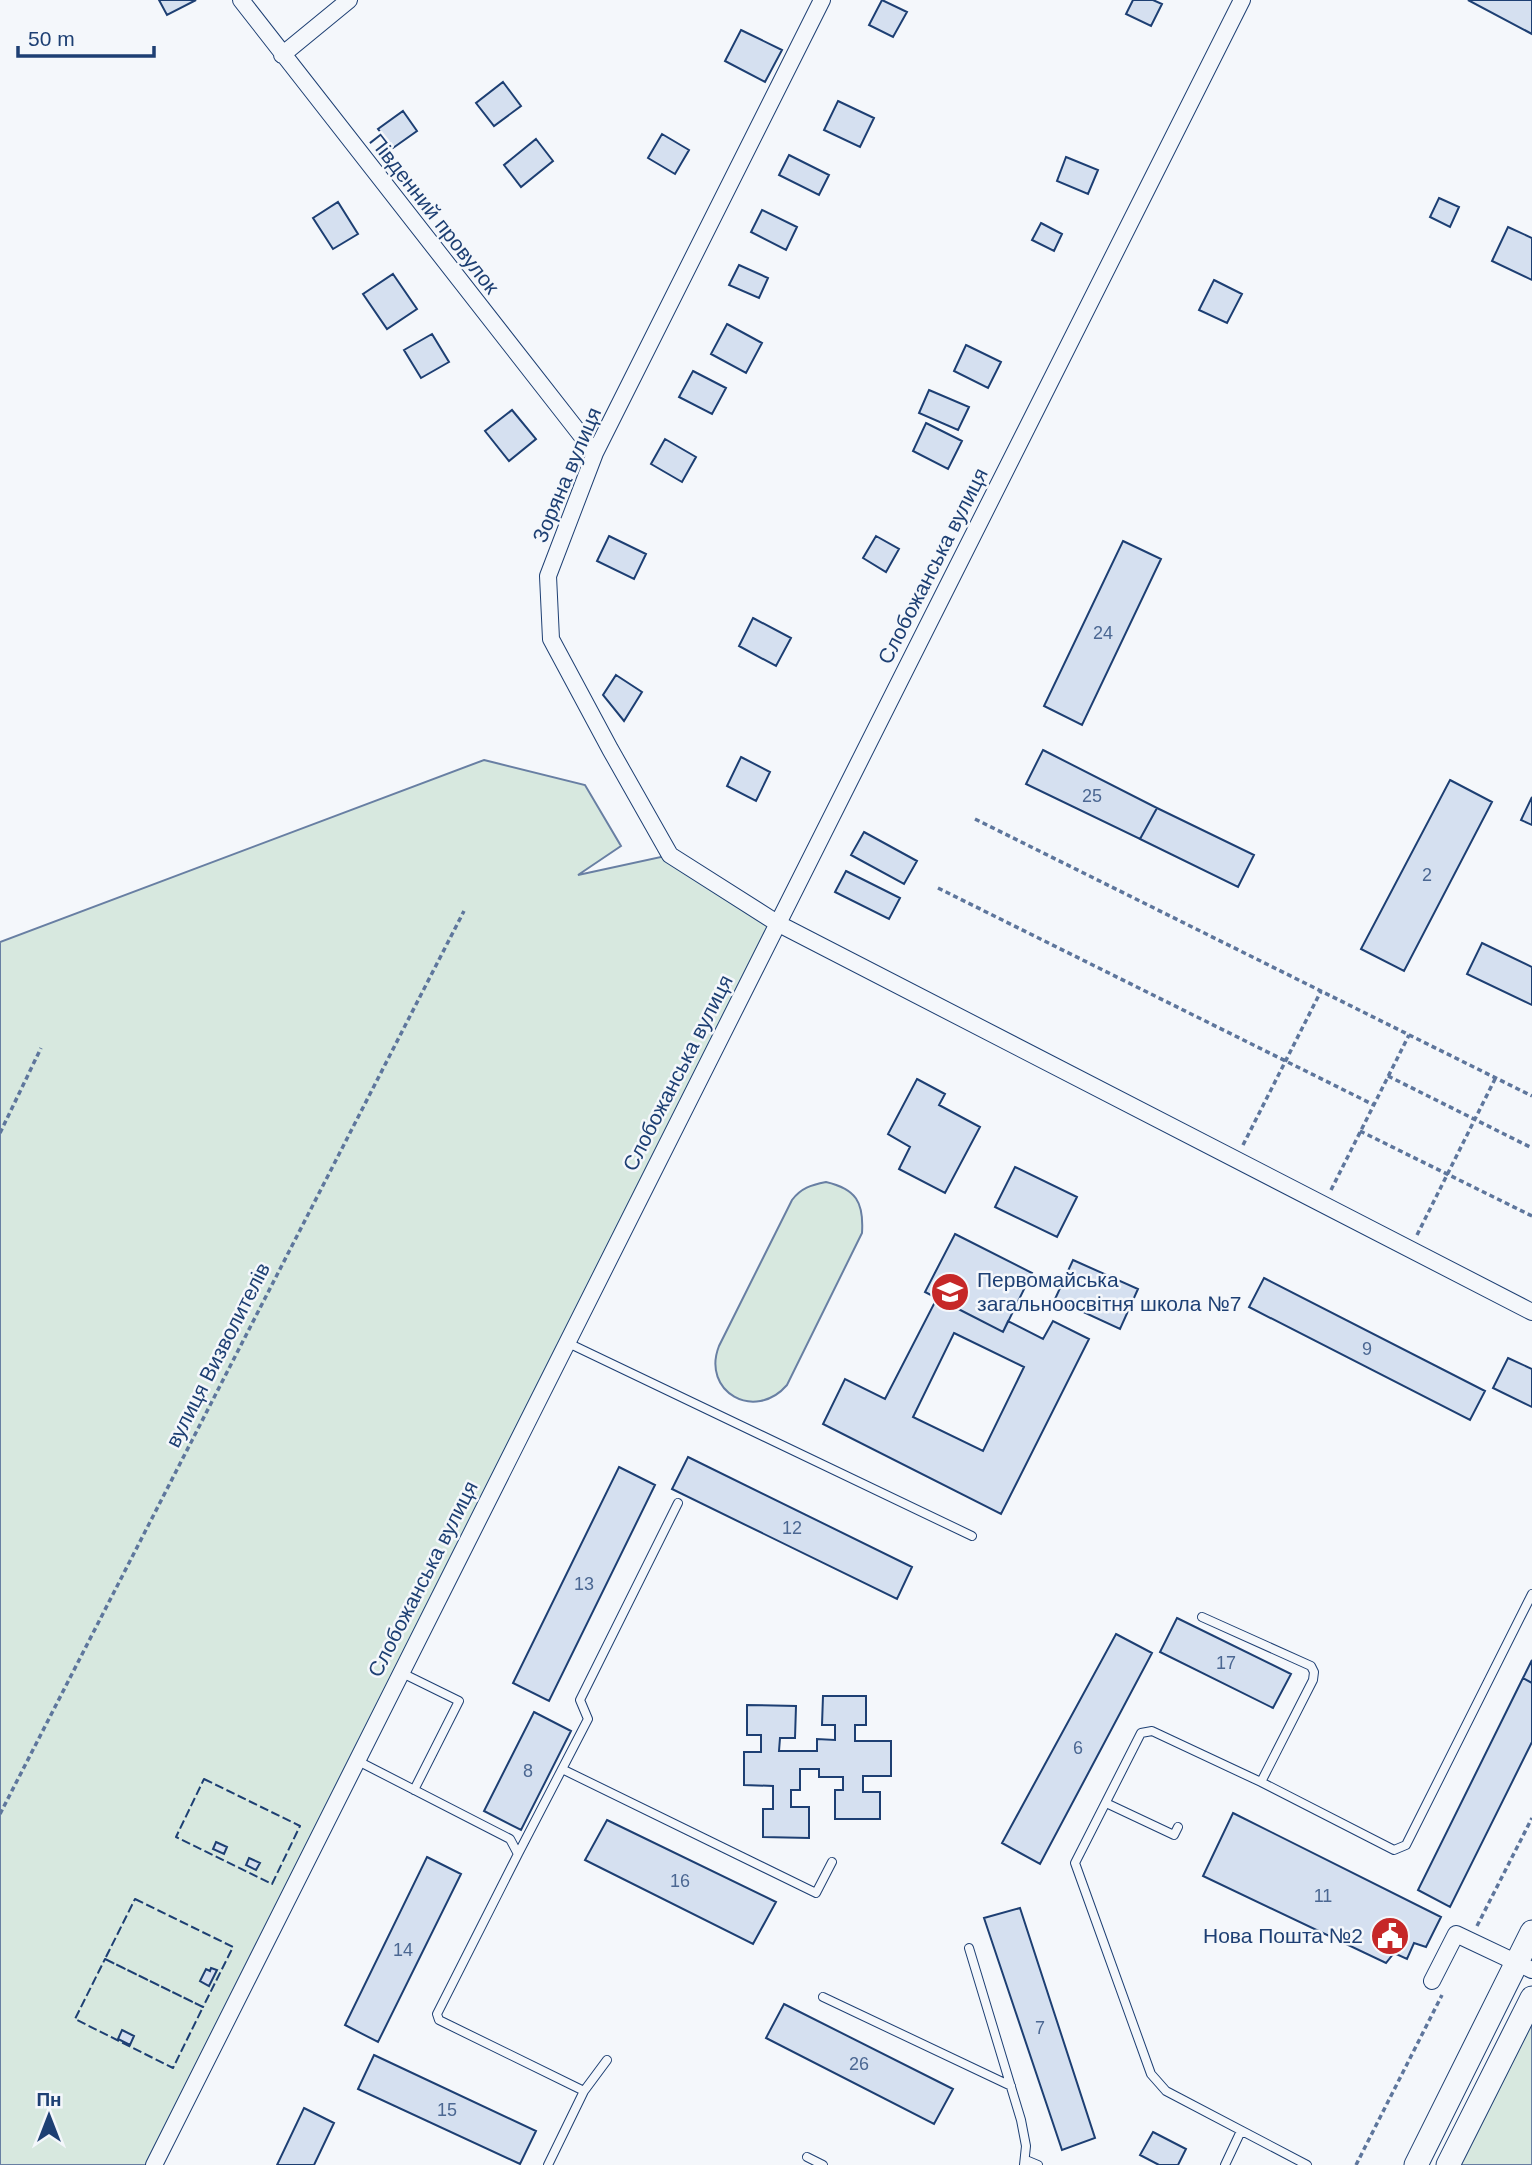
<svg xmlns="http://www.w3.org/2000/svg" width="1532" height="2165" font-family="Arial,sans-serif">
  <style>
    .green { fill: #d7e8df; stroke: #687fa3; stroke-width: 2 }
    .building { fill: #d5e0f0; stroke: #1d3f73; stroke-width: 2; fill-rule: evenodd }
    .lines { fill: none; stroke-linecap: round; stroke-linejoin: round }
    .lane-casing { stroke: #1d3f73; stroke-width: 10 }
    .street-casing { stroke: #1d3f73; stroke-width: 18 }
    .secondary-casing { stroke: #1d3f73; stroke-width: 25 }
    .path { stroke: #5e769c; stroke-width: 3.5; stroke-dasharray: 5 3.5; stroke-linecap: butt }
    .lane { stroke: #f4f7fb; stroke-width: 8 }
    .street { stroke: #f4f7fb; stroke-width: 16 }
    .secondary { stroke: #f4f7fb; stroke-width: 23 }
    .fence { stroke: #1d3f73; stroke-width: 2; stroke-dasharray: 9 3.5; stroke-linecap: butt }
    .labels { text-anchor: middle; stroke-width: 5; stroke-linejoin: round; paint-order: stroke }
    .number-label { font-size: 18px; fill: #4b6792 }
    .street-label { font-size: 21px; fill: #1d3f73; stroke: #f4f7fb }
    .poi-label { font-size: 21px; fill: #1d3f73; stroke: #f4f7fb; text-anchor: start }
  </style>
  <rect width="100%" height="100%" fill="#f4f7fb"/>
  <path class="green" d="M484,760l101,25 36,61 -43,29 92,-20 107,68 -623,1242h-154v-1223z
    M826,1182c30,7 38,20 36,51l-75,152c-32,37 -86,7 -68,-39l73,-146c9,-12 19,-15 34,-18z
    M1532,2009v156h-78z"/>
  <path class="building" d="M159,0h37l-29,15z
    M882,0l25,12 -14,25 -24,-12z
    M1133,0h20l9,4 -11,22 -25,-12z
    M1468,0h64v34z
    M741,30l41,20 -17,32 -40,-21z
    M503,82l18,24 -27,20 -18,-23z
    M838,101l36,17 -14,29 -36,-17z
    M403,111l14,20 -24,17 -15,-19z
    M662,134l27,16 -14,24 -27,-16z
    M536,139l17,22 -32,26 -17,-22z
    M789,155l40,20 -10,20 -40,-20z
    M1066,157l32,13 -10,24 -31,-13z
    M1439,198l20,9 -9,20 -20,-10z
    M338,202l20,32 -25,15 -20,-31z
    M762,210l35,17 -11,23 -35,-18z
    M1041,223l21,11 -8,17 -22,-11z
    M1508,227l24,11v42l-40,-19z
    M739,265l29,13 -9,20 -30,-13z
    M393,274l24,35 -30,20 -24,-35z
    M1214,280l28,14 -15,29 -28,-13z
    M727,324l35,19 -16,30 -35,-19z
    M432,334l17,28 -28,16 -17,-28z
    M966,345l35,17 -13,26 -34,-17z
    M693,371l33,17 -14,26 -33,-17z
    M929,390l40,17 -11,23 -39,-17z
    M512,410l24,29 -27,22 -24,-30z
    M926,423l36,18 -14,28 -35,-18z
    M665,439l31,18 -14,25 -31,-18z
    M609,536l37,18 -12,25 -37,-18z
    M876,536l23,13 -13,23 -23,-14z
    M1123,541l38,18 -79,166 -38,-19z
    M753,618l38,20 -15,28 -37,-20z
    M616,675l26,17 -18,29 -21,-26z
    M1043,750l114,58 -17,31 -114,-55z
    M741,757l29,15 -14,29 -29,-15z
    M1450,780l42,22 -88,169 -43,-22z
    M1532,797v28l-11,-5z
    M1157,808l97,47 -16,32 -98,-48z
    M864,832l53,29 -13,23 -53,-29z
    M846,871l54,27 -11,21 -54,-27z
    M1482,943l50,24v38l-65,-31z
    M917,1079l28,15 -6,11 41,22 -35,66 -46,-24 11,-22 -22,-13z
    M1015,1167l62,30 -20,40 -62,-30z
    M955,1234l77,39 -29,59 -78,-40z
    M1073,1260l65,29 -18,40 -65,-30z
    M1264,1278l221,113 -15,29 -221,-113z
    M937,1298l66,34 5,-11 35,18 10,-18 36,18 -88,175 -178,-90 22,-45 40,20zM954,1333l70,34 -41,84 -70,-34z
    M1508,1358l24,11v38l-39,-19z
    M688,1457l224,110 -15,32 -225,-110z
    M619,1467l36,18 -106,216 -36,-18z
    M1177,1618l114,56 -18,34 -113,-56z
    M1116,1634l36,19 -112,211 -38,-21z
    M1532,1660v23l-9,-5z
    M1523,1678l9,5v59l-82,165 -32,-17z
    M823,1696h43v29h-11v16h36v35h-28v16h17v27h-45v-29h8v-13h-24v-8h-19v21h-9v17h18v31l-46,-1v-28h10v-23l-29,-1v-33h17v-17h-14v-30l49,1 -1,32h-15l-1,13h38v-12l18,1v-15h-13z
    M534,1712l37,19 -50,99 -37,-19z
    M1233,1813l208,104 -15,30 -12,-4 -7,16 -13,-6 -8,10 -183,-87z
    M607,1820l169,82 -23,42 -168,-84z
    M216,1842l11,5 -3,7 -11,-5z
    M427,1857l34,17 -83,168 -33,-17z
    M249,1858l11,5 -4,7 -10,-5z
    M1020,1908l75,230 -33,12 -78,-232z
    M211,1968l6,2 -8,16 -9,-5 6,-12 4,2z
    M784,2004l169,85 -19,35 -168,-86z
    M122,2030l12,6 -4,9 -12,-6z
    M374,2055l162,76 -16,33 -162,-75z
    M304,2108l30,15 -20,42h-37z
    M1153,2132l33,17 -8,16h-19l-19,-10z"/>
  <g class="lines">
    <defs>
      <path id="lane" d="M566,1342l406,194
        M1202,1617l109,49 3,6 -1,8 -52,102
        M400,1672l59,29 -45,89
        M356,1760l154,79 8,15 -81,160 2,6 145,71
        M562,1769l254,124 16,-31
        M1106,1803l68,32 4,-8
        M518,1854l70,-135 -8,-19 98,-197
        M969,1948l52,172 5,26 -2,19
        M823,1997l188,89
        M807,2157l16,8
        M1026,2160l12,5
        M548,2165l36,-74 23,-31
        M1225,2165l16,-34
        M1307,2165l-141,-74 -15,-17 -76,-211 66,-130 11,-2 109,51 133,68 12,-5 126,-251"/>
      <path id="street" d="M241,0l354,453
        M822,0l-227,453 -47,123 3,63 59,110 60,106 107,68 755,389
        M282,55l67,-55
        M1432,1981l24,-47 76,36
        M154,2165l1088,-2165"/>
      <path id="secondary" d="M1416,2165l116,-233
        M1448,2165l84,-167"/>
    </defs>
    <use href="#lane" class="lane-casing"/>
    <use href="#street" class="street-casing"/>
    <use href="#secondary" class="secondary-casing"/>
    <path class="path" d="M975,819l557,277
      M938,888l436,217
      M1388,1076l144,72
      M1360,1131l172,85
      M0,1133l41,-85
      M1243,1145l78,-154
      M1331,1190l78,-155
      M1417,1235l78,-156
      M0,1814l464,-903
      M1477,1926l55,-108
      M1356,2165l86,-170"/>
    <use href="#lane" class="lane"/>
    <use href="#street" class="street"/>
    <use href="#secondary" class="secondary"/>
    <path class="fence" d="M204,1779l96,47 -28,58 -96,-47z
      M135,1899l98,48 -30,60 -98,-48z
      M105,1959l98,48 -30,61 -98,-49z"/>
  </g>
  <defs>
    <symbol id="school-disc" viewBox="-11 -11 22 22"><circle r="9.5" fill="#c62828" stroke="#f4f7fb"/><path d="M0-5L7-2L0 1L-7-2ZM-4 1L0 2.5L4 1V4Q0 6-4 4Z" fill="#fff"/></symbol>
    <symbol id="civic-disc" viewBox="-11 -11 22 22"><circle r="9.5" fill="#c62828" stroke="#f4f7fb"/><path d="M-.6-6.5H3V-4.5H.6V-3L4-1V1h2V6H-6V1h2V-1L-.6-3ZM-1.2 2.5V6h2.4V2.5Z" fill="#fff"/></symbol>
  </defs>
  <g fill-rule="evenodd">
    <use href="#school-disc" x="928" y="1270" width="44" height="44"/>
    <use href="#civic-disc" x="1368" y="1914" width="44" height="44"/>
  </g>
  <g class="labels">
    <g class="number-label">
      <text x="1103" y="639">24</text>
      <text x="1092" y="802">25</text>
      <text x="1427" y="881">2</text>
      <text x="1367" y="1355">9</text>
      <text x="792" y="1534">12</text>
      <text x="584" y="1590">13</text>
      <text x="1226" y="1669">17</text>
      <text x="1078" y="1754">6</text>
      <text x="528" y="1777">8</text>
      <text x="680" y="1887">16</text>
      <text x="1323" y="1902">11</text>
      <text x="403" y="1956">14</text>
      <text x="1040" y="2034">7</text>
      <text x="859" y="2070">26</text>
      <text x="447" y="2116">15</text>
    </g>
    <g class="street-label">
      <text transform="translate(434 214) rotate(52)" y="7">Південний провулок</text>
      <text transform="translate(567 475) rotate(-67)" y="7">Зоряна вулиця</text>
      <text transform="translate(933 566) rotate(-63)" y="7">Слобожанська вулиця</text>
      <text transform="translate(678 1073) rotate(-63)" y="7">Слобожанська вулиця</text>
      <text transform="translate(218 1355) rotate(-63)" y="7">вулиця Визволителів</text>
      <text transform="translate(423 1579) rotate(-63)" y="7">Слобожанська вулиця</text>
    </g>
    <g class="poi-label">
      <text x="977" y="1287">Первомайська<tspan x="977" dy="24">загальноосвітня школа №7</tspan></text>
      <text x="1363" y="1943" text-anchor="end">Нова Пошта №2</text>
    </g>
  </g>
  <g transform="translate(49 2116)" stroke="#f4f7fb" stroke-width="5" paint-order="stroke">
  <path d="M0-5L12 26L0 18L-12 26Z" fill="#1d3f73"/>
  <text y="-10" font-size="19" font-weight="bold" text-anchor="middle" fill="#1d3f73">Пн</text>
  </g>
  <path d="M18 46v10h136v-10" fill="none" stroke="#1d3f73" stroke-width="3.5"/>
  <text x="28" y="46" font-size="21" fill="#1d3f73" stroke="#f4f7fb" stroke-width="5" paint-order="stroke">50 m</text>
</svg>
